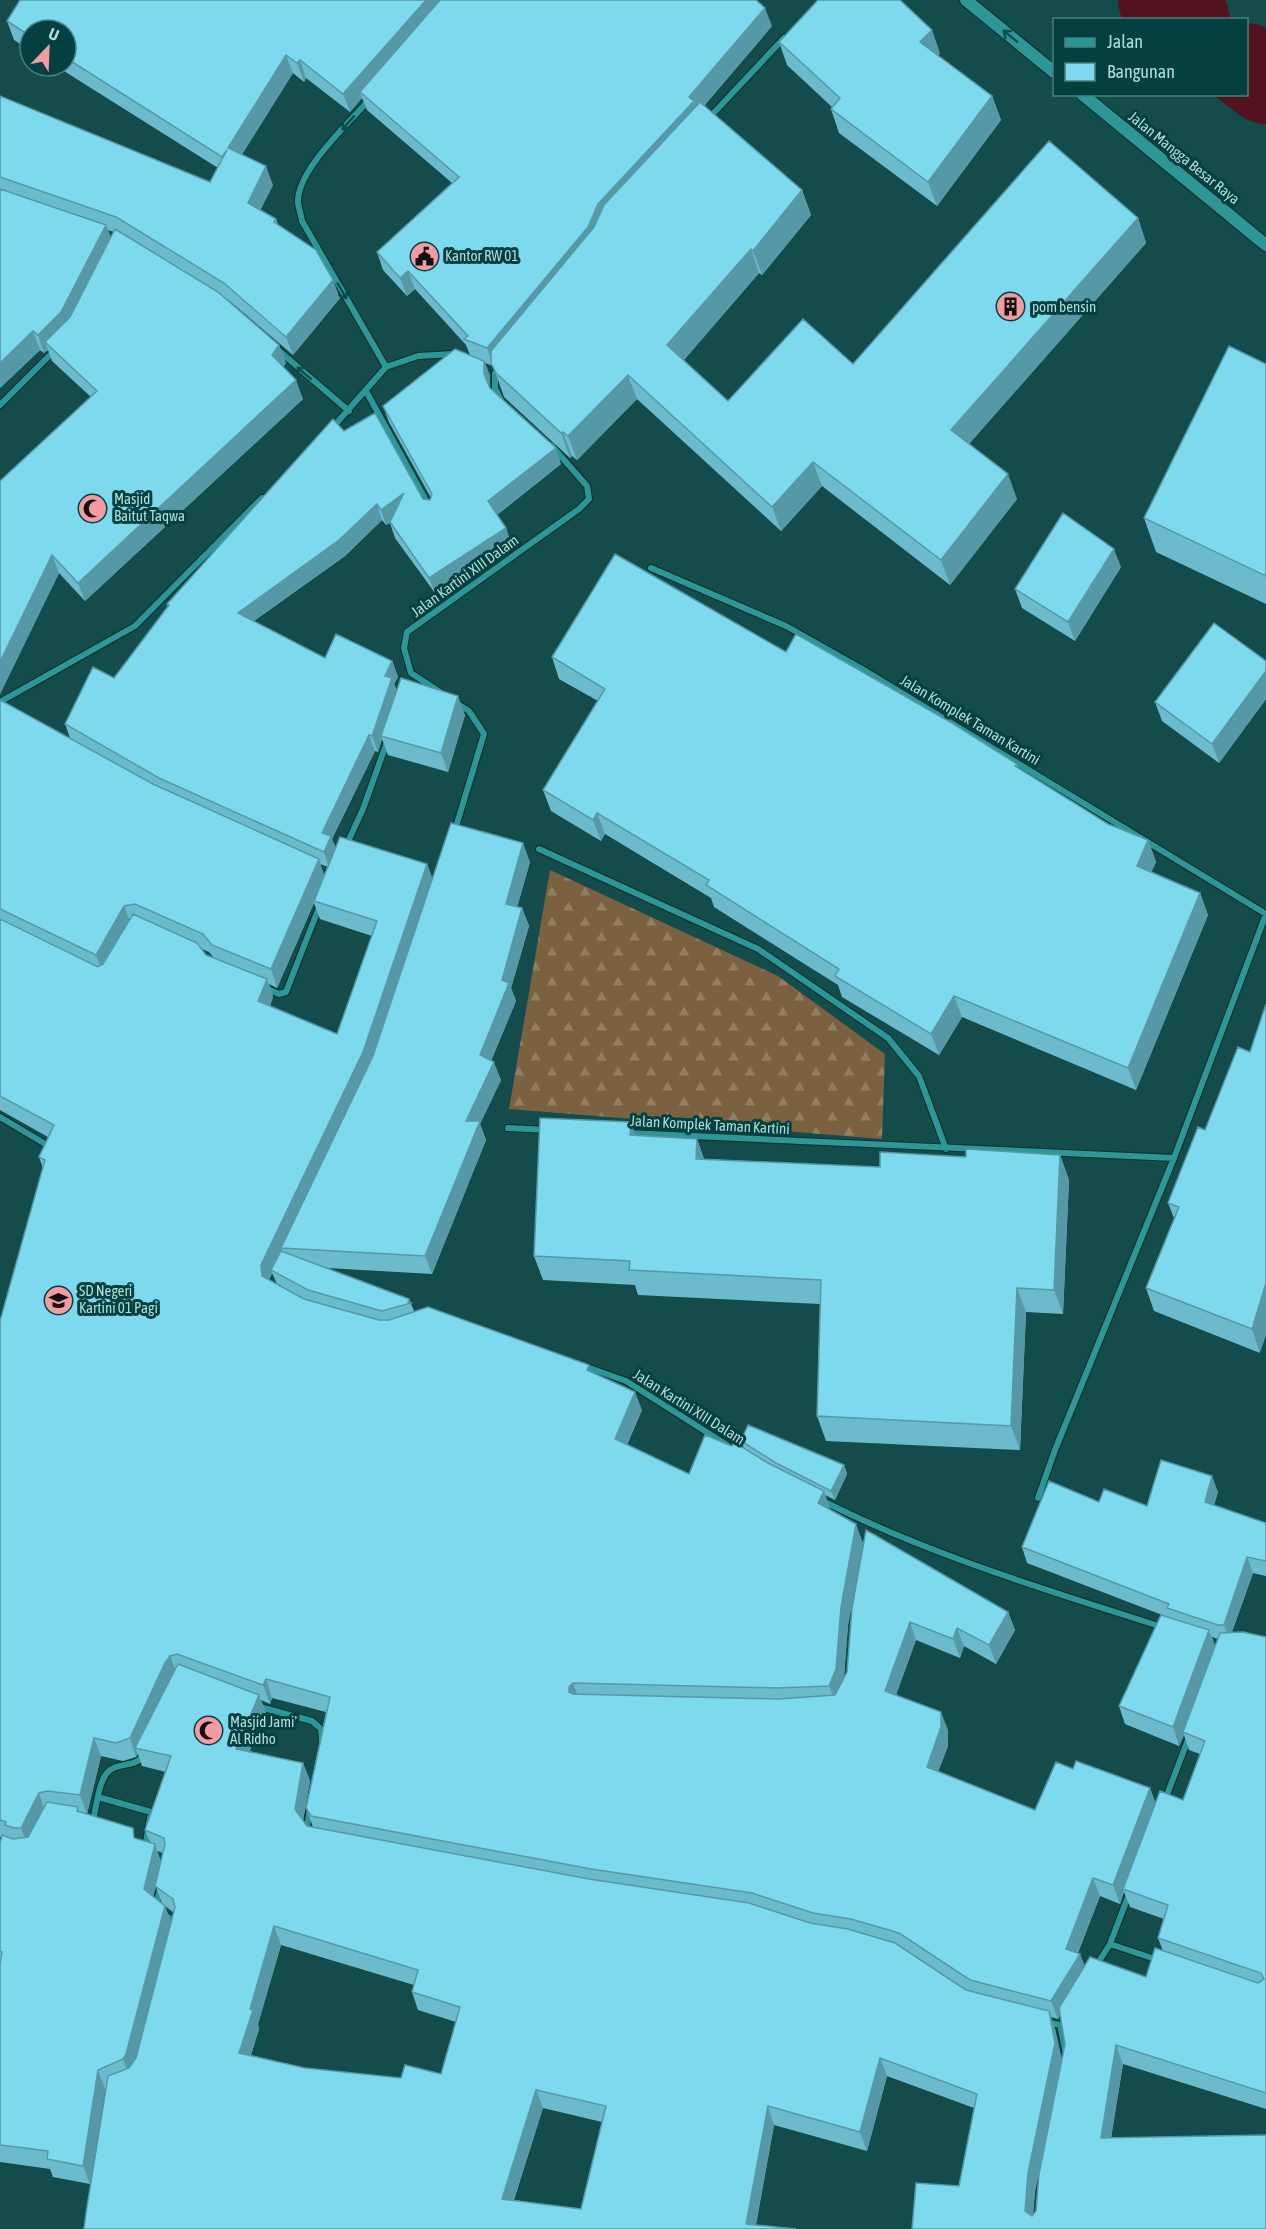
<svg xmlns="http://www.w3.org/2000/svg" width="1266" height="2229" font-family="'Asap Condensed',sans-serif">
  <style>
    .forest { fill: url(#forest-firs) }
    .lines { fill: none; stroke-linecap: round; stroke-linejoin: round }
    .river { stroke: #52131f; stroke-width: 86 }
    .minor-casing { stroke: #0e2e2e; stroke-width: 8 }
    .secondary-casing { stroke: #0e2e2e; stroke-width: 14 }
    .minor { stroke: #2c9796; stroke-width: 6 }
    .secondary { stroke: #2c9796; stroke-width: 12 }
    .wall { fill: #6bbbcd; fill-rule: evenodd }
    .shaded-wall { fill: #5798a7 }
    .building { fill: #7cd9ee; stroke: #5798a7; stroke-width: 1.5; fill-rule: evenodd }
    .oneway { stroke: #0a4d4d }
    .labels { text-anchor: middle; stroke-width: 6; stroke-linejoin: round; paint-order: stroke }
    .street-label { font-size: 15px; fill: #b0dddb; stroke: #044040 }
    .poi-label { font-size: 15px; fill: #b0dddb; stroke: #044040; text-anchor: start }
  </style>
  <defs>
    <pattern id="forest-firs" width="22" height="20" patternUnits="userSpaceOnUse" patternTransform="scale(1.5)"><rect width="22" height="20" fill="#7b6140"/><path d="M5 1l3.5 6h-7zM16 11l3.5 6h-7z" fill="#917f64"/></pattern>
  </defs>
  <rect width="100%" height="100%" fill="#144b4b"/>
  <path class="forest" d="M550,870l228,106 107,78 -3,85 -373,-30z"/>
  <g class="lines">
    <path class="river" d="M1161,0l26,20
      M1246,66l20,15"/>
    <defs>
      <path id="minor" d="M709,118l75,-80
        M277,349l72,62
        M386,367l32,-11 35,-2
        M499,368l-4,5v15l6,12
        M366,391l63,115
        M0,405l54,-54
        M333,427l53,-60 -84,-146c-1,-6 -3,-12 -4,-18 -2,-32 51,-80 71,-103
        M651,568l135,58 78,44 402,244
        M440,692l-29,-19 -7,-25 3,-16 172,-123 10,-10 -2,-13 -36,-41
        M0,702l135,-76 127,-128
        M455,830l29,-96 -15,-23 -13,-8
        M346,846l17,-37 24,-67
        M539,849l219,100 130,89 31,38 27,73
        M265,988l14,6 7,-2 34,-87
        M0,1117l47,28
        M508,1128l40,2
        M627,1133l547,25
        M584,1366l42,15 101,64
        M1038,1498l17,-48 119,-292 92,-244
        M821,1500c108,55 226,90 341,127
        M256,1706l56,15 9,8 1,13
        M98,1797l53,15 -6,36
        M1165,1800l24,-63
        M89,1820l5,-4c3,-12 5,-38 16,-46 11,-8 25,-2 34,-15
        M309,1833l-2,-6 3,-19
        M160,1888l-4,20 21,16
        M1110,1944l48,16
        M1096,1966l14,-22 19,-50
        M1046,2022l14,3
        M1060,2025l6,29"/>
      <path id="secondary" d="M966,0l88,72
        M1082,94l184,151"/>
    </defs>
    <use href="#minor" class="minor-casing"/>
    <use href="#secondary" class="secondary-casing"/>
    <use href="#minor" class="minor"/>
    <use href="#secondary" class="secondary"/>
  </g>
  <path class="wall" d="M7,21l765,5 -68,80 98,84 9,25 -49,60 -3,-2 -75,87 44,41 125,-37 285,-146 8,25 -177,201 48,55 -67,86 -128,-99 -41,45 -144,-132 -60,61 -5,-4 -2,2 -66,-61 -11,-31 -8,-3 5,13v11l71,77 -64,51 9,13 5,16 -76,49 -40,-55 -5,-15 -4,2 -4,-5 -37,36 -91,65 71,37 67,3 6,16 -4,7 3,7 68,24 -17,57 -60,-17 -6,-16 -4,13 -3,-1 -43,88 4,9 91,16 5,14 98,-16 -13,45 5,1 7,18 -18,62 5,13 -25,60 10,19 -21,44 6,16 -54,134 -105,-6 82,31 5,12 177,61 51,38 -15,35 62,29 43,-28 12,2 -3,-7 103,24 3,9 -12,26 -10,-5 5,15 33,33 -15,82 -4,52 3,-5 5,-64 156,4 7,18 -19,34 -32,-18 -4,12 -44,-18 -20,55 52,35v16l-10,26 97,38 121,-7 27,-3 17,-46 -11,-4 -5,-15 -5,11 -54,-22 -6,-18 51,-88 -143,-55 -5,-16 77,-45 48,4 71,-14 -4,13 52,18v53l-13,-3 -21,59 34,5v472l-143,-45 -12,74 155,91h-354l47,-43 15,-78 -87,-32 -20,75 -93,-26 -18,100 -672,4 22,-141 -1,1 -15,95 -37,-7 -3,-8 -50,-7v-319l2,-6h-2v-516l43,-153 -4,-11 9,-20 -48,-27v-410l70,38 -5,-14 49,-46 54,-71 -1,-3 177,-173 79,68 7,1 1,-2 -42,-76 -6,-16 87,-51 -4,-10 -51,-56 -8,7 -24,-26 -6,-18 75,-69 -85,-73 -5,-12 -12,14 -44,-34 -2,4 -11,-9 -51,81 31,31 -13,25 16,9 2,5 62,74 -47,57 -62,-53 -5,-4 53,47 7,18 -3,4 20,32 -218,202 -26,-28 -59,121v-213l91,-84 -39,-36 -4,-11 -4,3 -4,-3 -40,38v-292l210,86 8,-14 -162,-102h10v-36h-36v20l-16,-10zM108,230l6,2 -3,6zM320,864l8,3 -4,8zM314,903l6,16 52,17 -35,98 -67,-28 3,-9 -4,-13 8,4zM202,949l7,3 4,5 -7,-2zM272,1273l5,11 -8,-4zM1212,1637l6,2 -3,7zM272,1698l54,14 -20,96 7,19 -6,-1 -4,-6 7,-39 -7,-18 -54,-12 17,-38 -5,-13 9,4zM138,1754l4,12 24,6 -21,58 5,12 -13,-3 -50,-25 14,-58 22,5 13,-4zM157,1851l6,2 -2,9zM156,1887l6,16 -9,-7zM1124,1892l6,15 34,12 -6,19 5,13 -17,26 -61,-11 -7,-13 22,-57 20,8zM165,1906l9,7 -3,10zM281,1945l133,40 -2,7 6,18 38,12 -15,52 -40,4 -96,-10 -54,-13 8,-26 -1,-5zM1060,2015l5,29 -29,167 -3,3 2,-23 27,-130 -7,-32 -4,-12 7,2zM543,2108l59,14 -21,87 -67,-9z
    M779,42l161,11 -2,3 54,40 9,24 -64,86 -98,-73 -8,-24 1,-2 -45,-42z
    M1266,364v240l-110,-52 -12,-34z
    M1121,567l-46,74 -53,-33 -7,-19z
    M786,652l231,112 1,4 90,56 40,16 8,22 -5,10 49,21 8,22 -72,175 -174,-73 -23,38 -97,-58 -4,-12 -124,-78 -3,-9 -106,-64 -4,7 -50,-30 -8,-21 55,-89 -39,-22 -7,-22z
    M1266,661v38l-47,64 -57,-42 -7,-19z
    M1198,1127l62,226 -106,-42 -8,-23 28,-70 -6,-15z
    M635,1135l62,4 7,20 176,8 86,-10 94,-2 9,25 -6,134 -37,-2 -6,138 -194,-9 -9,-25 3,-112 -182,-9 -3,-10 -92,-5 -9,-24z"/>
  <path class="shaded-wall" d="M426,0h23l-89,92 2,6 -12,14 -7,-18z
    M765,8l7,18 -74,87 -204,254 -7,-19 111,-144z
    M932,30l8,23 -12,13 -8,-24z
    M286,55l7,18 -58,93 -7,-18z
    M300,60l6,18 -2,4 -7,-19z
    M992,96l9,24 -64,86 -9,-24z
    M266,166l7,19 -18,36 -7,-18z
    M802,190l9,25 -49,60 -9,-24z
    M1138,218l8,25 -186,211 -9,-24z
    M106,225l7,18 -45,87 -23,12 3,8 -4,3 -6,-18z
    M751,249l8,24 -83,96 -9,-24z
    M408,271l7,18 -8,7 -7,-18z
    M333,280l7,18 -47,57 -7,-18z
    M33,331l7,19 -40,38v-25z
    M279,345l7,18 -8,10 -6,-18z
    M484,361l6,15v14l-6,-16z
    M628,375l9,24 -60,61 -9,-24z
    M296,380l7,19 -218,202 -7,-18z
    M563,432l9,24 -2,2 -9,-25z
    M556,448l5,16 -67,53 -6,-16z
    M813,462l9,24 -41,45 -9,-24z
    M1008,474l9,25 -67,86 -9,-25z
    M404,493l6,16 -24,16 -5,-15z
    M377,504l5,16 -37,36 -101,72 -6,-15z
    M506,528l5,16 -76,49 -6,-15z
    M1114,549l7,18 -46,74 -7,-19z
    M52,555l7,18 -59,121v-32z
    M392,661l6,16 -4,7 4,10 -17,42 1,3 -4,13 -6,-16 13,-60z
    M1266,671v28l-47,64 -7,-19z
    M458,696l7,19 -17,57 -7,-19z
    M369,735l6,16 -43,88 5,13 -8,16 -5,-16 -2,-19z
    M597,813l8,21 -4,7 -8,-21z
    M1148,840l8,22 -11,26 -8,-22z
    M523,843l7,19 -17,60 -7,-18z
    M319,859l6,19 -11,23v2l-37,85 -6,-19z
    M427,864l7,18 -64,188 -89,178 2,4 -12,18 1,3 -5,11 -5,-8 -1,-11z
    M1200,893l8,22 -72,175 -8,-22z
    M124,906l7,18 -28,49 -7,-18z
    M522,908l7,18 -18,62 5,13 -30,72 -6,-18z
    M267,979l6,18 -8,22 -7,-18z
    M954,996l8,21 -23,38 -8,-21z
    M494,1062l7,18 -21,44 6,16 -54,134 -7,-18 41,-135z
    M631,1122l8,25 -9,-12z
    M697,1139l9,25 -10,-5z
    M1060,1155l9,25 -6,134 -9,-24z
    M1266,1283v52l-6,18 -8,-24z
    M1017,1288l9,24 -6,138 -9,-24z
    M635,1392l7,18 -21,47 -6,-18z
    M844,1465l3,9 -12,26 -4,-9z
    M1212,1476l6,16 -8,25 -5,-15z
    M824,1491l6,19 -12,-7z
    M856,1524l7,19 -15,82 -5,63 -7,16 -7,-18 12,-79z
    M1247,1557l6,16 -24,67 -5,-15z
    M1008,1612l7,18 -19,34 -7,-19z
    M910,1622l6,18 -25,69 -6,-18z
    M957,1628l7,18 -4,12 -7,-19z
    M1209,1630l7,19 -33,83 1,3 -5,11 -6,-19z
    M170,1656l7,18 -42,74 3,6 -2,3 -6,-19 35,-75z
    M266,1679l6,19 -2,6 -7,-19z
    M573,1683l7,19 -11,-10v-5z
    M259,1695l7,18 -23,54 -7,-18z
    M941,1712l7,18v16l-15,39 -6,-18z
    M94,1738l7,18 -14,58 -7,-19z
    M303,1763l7,18 -8,46 -7,-18z
    M1150,1788l7,18 -34,83 1,3 -4,12 -7,-19z
    M39,1793l6,19 -17,34 -7,-18z
    M155,1844l6,18 -10,45 -7,-18z
    M1093,1878l7,18 -26,66 6,-8 7,18 -29,47 -7,-18 15,-52z
    M165,1906l7,18 -39,149 -3,5 -7,-19z
    M274,1926l7,19 -23,79 1,5 -13,42 -7,-18 11,-44z
    M1049,2011l6,18 7,32 -27,130 -3,38 -7,-18 3,-38z
    M1116,2045l7,19 -15,93 -7,-19z
    M880,2058l7,18 -20,75 -7,-19z
    M98,2070l7,19 -15,95 -7,-18z
    M536,2090l7,18 -35,109 -6,-18z
    M768,2106l6,19 -19,104 -9,-5z"/>
  <path class="building" d="M20,0h406l-83,94 -43,-34 -3,3 -11,-8 -58,93 38,18 -18,37 28,16 -2,3 42,28 17,30 -47,57 -62,-54 -108,-66 -116,-40v-81l210,86 17,-32 -5,7 -156,-99v-28h-36v6l-23,-15z
    M440,0h316l9,8 -76,89 5,4 -96,103 -10,23 -101,121 -23,-9 4,-3 -60,-65 -8,7 -23,-26 82,-75 -99,-85z
    M818,0h82l32,30 -12,12 72,54 -64,86 -97,-73 9,-11 -61,-56z
    M700,102l102,88 -49,61 -2,-2 -84,96 61,56 75,-82 50,45 196,-223 89,77 -187,212 57,44 -67,86 -128,-98 -41,45 -144,-132 -60,61 -5,-4 -2,1 -65,-60 -5,-10v-12l103,-124 10,-22z
    M0,189l106,36 -45,87 -23,23 -5,-4 -33,32z
    M115,229l103,63 61,53 -7,10 24,25 -218,203 -26,-28 -52,107v-181l97,-90 -52,-49 25,-25z
    M1229,346l37,18v212l-122,-58z
    M455,349l29,12v13l6,14 66,60 -68,53 18,27 -77,50 -39,-56 14,-29 -23,17 -4,-6 -38,36 -101,73 87,45 11,-24 56,27 -7,15 7,2 -20,58 -3,-1 -47,98 9,3 -7,16 -165,-74 -94,-54 28,-57 21,11 55,-73 -2,-1 166,-185 11,12 31,-18 48,86 7,1 2,-6 -49,-88z
    M1063,513l51,36 -46,73 -53,-33z
    M615,554l171,98 10,-18 156,89 65,41 -2,2 93,58 40,16 -11,26 63,27 -72,175 -174,-72 -23,38 -96,-58 4,-7 -133,-84 3,-5 -112,-67 -4,7 -50,-30 62,-101 -53,-32z
    M1214,623l52,38v10l-54,73 -57,-42z
    M401,678l57,18 -17,57 -60,-17z
    M0,700l153,84 166,75 -48,110 -59,-24 -9,-11 -68,-30 -11,2 -28,49 -96,-46z
    M451,823l72,20 -17,61 16,4 -20,72 7,3 -29,72 14,7 -28,59h14l-55,135 -144,-8 92,-192z
    M340,837l87,27 -64,188 -102,213 1,11 42,23 75,21h10l39,-13 161,58 -2,5 48,22 -20,47 74,35 16,-39 27,11 2,-4 34,21 56,28 -6,12 38,21 -15,83 -5,62 -7,17 -51,2 -205,-5 -4,4v5l4,2 205,5 57,-4 12,-23 5,-64 14,-78 142,82 -19,33 -32,-17 -4,11 -43,-17 -25,69 56,21v15l-14,40 108,43 21,-48 17,7 3,-8 74,27 -37,97 -20,-7 -27,71 14,5 -29,47 -81,-21 -71,-47 -48,-14 -38,-6 -61,-20 -161,-24 -280,-53 -5,-8 24,-111 -64,-18 -3,6 -86,-31 -7,2 -5,7 -35,75 -14,5 -22,-5 -14,57 -33,-4 -8,2 -18,35h-7l-9,-3 1,-3 -6,-2v-499l45,-161 -6,-3 15,-32 -54,-29v-177l98,48 5,-3 30,-50 64,29 9,12 61,24 -9,22 79,33 40,-113 -63,-20z
    M1266,1004v279l-14,46 -106,-41 33,-81 -11,-4 30,-76 7,3 33,-83 12,5z
    M540,1118l91,4 -1,13 67,4 -1,20 184,8v-15l86,5v-8l94,6 -6,135 -37,-2 -6,138 -194,-10 4,-136 -192,-10 1,-9 -96,-5z
    M281,1251l128,48 -1,3 3,1 -29,8 -74,-21 -37,-20z
    M748,1425l96,40 -13,26 -55,-28 -35,-22z
    M1161,1460l51,16 -7,26 61,21v38l-19,-4 -23,68h-6l-51,-17 2,-4 -147,-57 27,-66 50,21 5,-13 43,17z
    M1161,1615l48,15 -36,97 -54,-21z
    M1243,1632l23,5v456l-150,-48 -15,93 165,-3v94h-354l4,-46 43,3 18,-92 -97,-36 -20,74 -92,-26 -22,118 50,5h-712l2,-16 22,-137 21,-8 7,-10 39,-151 -2,-8 -18,-13 10,-42 -1,-6 -19,-8 26,-74 -36,-8 43,-84 81,31 -23,54 67,14 -8,46 12,17 282,53 160,24 61,20 38,6 47,14 71,47 83,21 6,32 -27,130 -3,38 7,5 4,-5 3,-37 26,-130 -6,-36 31,-51 56,20 9,-29 103,35 6,-4 -3,-6 -103,-35 10,-33 -45,-16 37,-98 23,9 22,-59 -22,-9 37,-99zM274,1926l144,44 -6,22 48,15 -19,67 -36,-9 -4,13 -96,-10 -66,-15 14,-43 -3,-1zM536,2090l70,16 -25,103 -79,-10z
    M47,1802l31,5 -1,4 56,17 1,10 21,6 -11,45 21,17 -39,148 -3,5 -25,11 -15,96 -36,-7 1,-8 -48,-6v-181l2,-12 -2,-1v-108l2,-8 11,4 15,-2z"/>
  <defs><path id="oneway-shaft" d="M-6 0H5M1.5-3L5.5 0L1.5 3" fill="none" stroke-width="1.6" stroke-linecap="round" stroke-linejoin="round" transform="scale(1.5)"/></defs>
  <g class="oneway">
    <use href="#oneway-shaft" transform="translate(1010 36) rotate(-141)"/>
    <use href="#oneway-shaft" transform="translate(348 123) rotate(131)"/>
    <use href="#oneway-shaft" transform="translate(342 291) rotate(60)"/>
    <use href="#oneway-shaft" transform="translate(304 373) rotate(-139)"/>
  </g>
  <defs>
    <symbol id="civic-disc" viewBox="-11 -11 22 22"><circle r="9.5" fill="#f49aa2" stroke="#044040"/><path d="M-.6-6.5H3V-4.5H.6V-3L4-1V1h2V6H-6V1h2V-1L-.6-3ZM-1.2 2.5V6h2.4V2.5Z" fill="#111"/></symbol>
    <symbol id="building-disc" viewBox="-11 -11 22 22"><circle r="9.5" fill="#f49aa2" stroke="#044040"/><path d="M-4-6H4V6H1V3H-1V6H-4ZM-2.5-4.3h1.7v1.8h-1.7ZM.8-4.3h1.7v1.8H.8ZM-2.5-1h1.7V.8h-1.7ZM.8-1h1.7V.8H.8Z" fill="#111"/></symbol>
    <symbol id="mosque-disc" viewBox="-11 -11 22 22"><circle r="9.5" fill="#f49aa2" stroke="#044040"/><path d="M3.5-4.9A6 6 0 1 0 3.5 4.9A5 5 0 1 1 3.5-4.9Z" fill="#111"/></symbol>
    <symbol id="school-disc" viewBox="-11 -11 22 22"><circle r="9.5" fill="#f49aa2" stroke="#044040"/><path d="M0-5L7-2L0 1L-7-2ZM-4 1L0 2.5L4 1V4Q0 6-4 4Z" fill="#111"/></symbol>
  </defs>
  <g fill-rule="evenodd">
    <use href="#civic-disc" x="408" y="240" width="33" height="33"/>
    <use href="#building-disc" x="994" y="290" width="33" height="33"/>
    <use href="#mosque-disc" x="76" y="492" width="33" height="33"/>
    <use href="#school-disc" x="42" y="1284" width="33" height="33"/>
    <use href="#mosque-disc" x="192" y="1714" width="33" height="33"/>
  </g>
  <g class="labels">
    <g class="street-label">
      <text transform="translate(1184 158) rotate(39)" y="5">Jalan Mangga Besar Raya</text>
      <text transform="translate(465 576) rotate(-36)" y="5">Jalan Kartini XIII Dalam</text>
      <text transform="translate(970 720) rotate(31)" y="5">Jalan Komplek Taman Kartini</text>
      <text transform="translate(710 1125) rotate(3)" y="5">Jalan Komplek Taman Kartini</text>
      <text transform="translate(689 1407) rotate(32)" y="5">Jalan Kartini XIII Dalam</text>
    </g>
    <g class="poi-label">
      <text x="445" y="261">Kantor RW 01</text>
      <text x="1032" y="312">pom bensin</text>
      <text x="114" y="504">Masjid<tspan x="114" dy="17">Baitut Taqwa</tspan></text>
      <text x="79" y="1296">SD Negeri<tspan x="79" dy="17">Kartini 01 Pagi</tspan></text>
      <text x="230" y="1727">Masjid Jami'<tspan x="230" dy="17">Al Ridho</tspan></text>
    </g>
  </g>
  <rect x="1053" y="18" width="195" height="78" fill="#044040" stroke="#497f7e" stroke-width="1.5"/>
  <rect x="1065" y="38" width="30" height="9" fill="#2c9796" stroke="#497f7e" stroke-width="1.5"/>
  <text x="1107" y="48" font-size="18" fill="#b0dddb">Jalan</text>
  <rect x="1065" y="63" width="30" height="18" fill="#7cd9ee" stroke="#497f7e" stroke-width="1.5"/>
  <text x="1107" y="78" font-size="18" fill="#b0dddb">Bangunan</text>
  <g transform="translate(48 48) rotate(23)"><circle r="28" fill="#044040" stroke="#497f7e" stroke-width="1.5"/>
  <path d="M0-4.5L10 22L0 15L-10 22Z" fill="#f49aa2"/>
  <text y="-9" font-size="16" font-weight="bold" text-anchor="middle" fill="#b0dddb">U</text>
  </g>
</svg>
